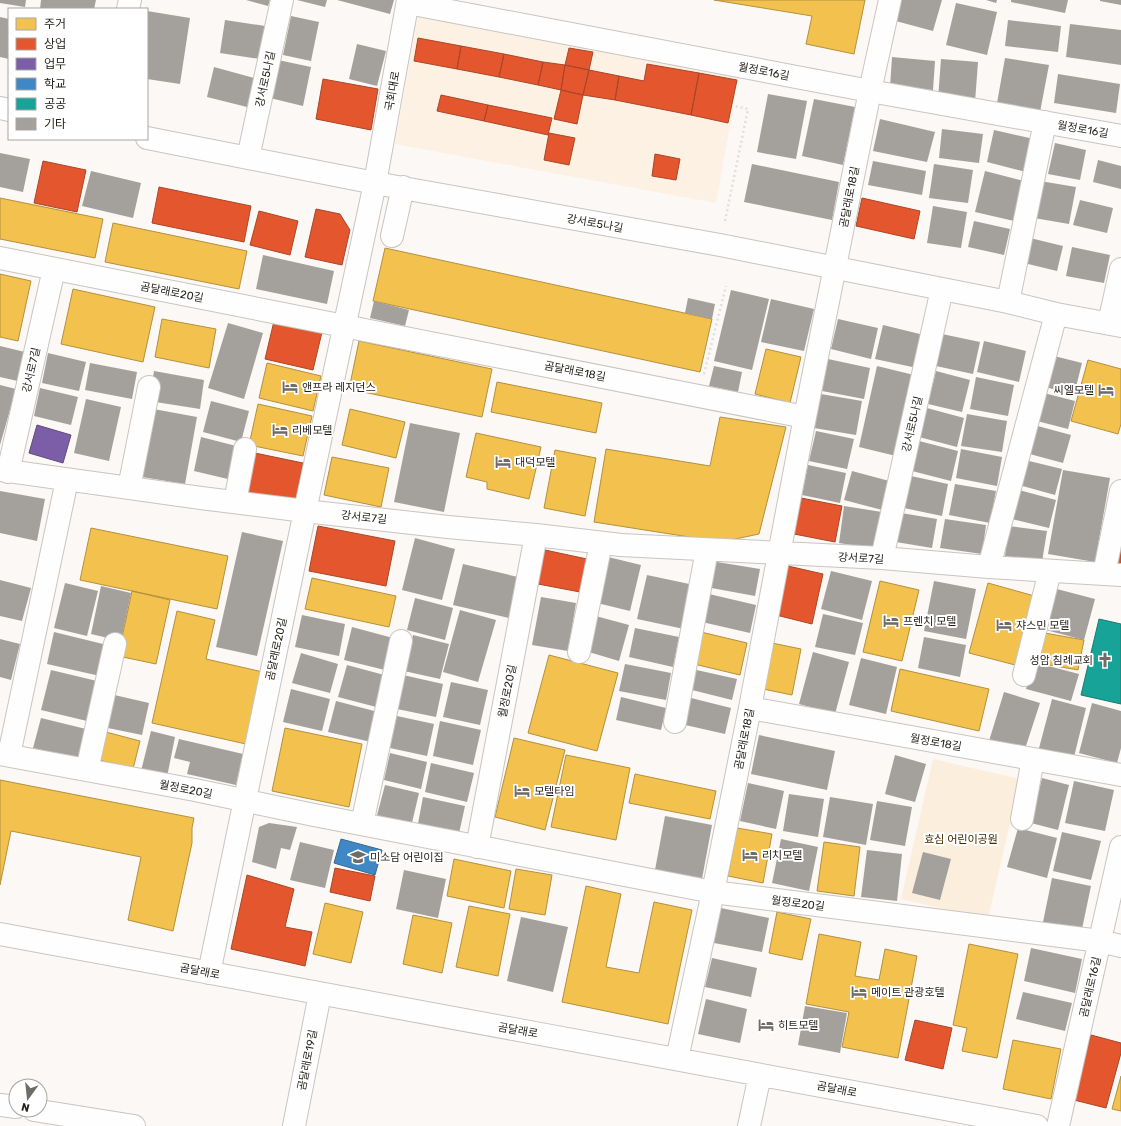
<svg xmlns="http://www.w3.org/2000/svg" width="1121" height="1126" font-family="Rubik,'Noto Sans KR',sans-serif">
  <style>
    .built { fill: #fcf1e3 }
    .green { fill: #fceedc }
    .homes { fill: #f2c14e; stroke: #b4903e }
    .shops { fill: #e4572e; stroke: #aa4628 }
    .offices { fill: #7b5ea7; stroke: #614b7c }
    .schools { fill: #3f88c5; stroke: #376891 }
    .public { fill: #17a398; stroke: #1b7b72 }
    .building { fill: #a4a19c }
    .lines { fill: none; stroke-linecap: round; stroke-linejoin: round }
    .minor-casing { stroke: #c8c5c1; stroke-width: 24 }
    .path { stroke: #e0dfde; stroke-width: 2.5; stroke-dasharray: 2 3; stroke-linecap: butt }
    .minor { stroke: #fefefe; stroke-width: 22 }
    .labels { text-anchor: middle; stroke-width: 4; stroke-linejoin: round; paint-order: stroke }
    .street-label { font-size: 11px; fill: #231f19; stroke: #fff }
    .poi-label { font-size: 11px; fill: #231f19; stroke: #fff; text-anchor: start }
    .park-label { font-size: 11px; fill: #422a00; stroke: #fff }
  </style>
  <rect width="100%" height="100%" fill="#fbf8f5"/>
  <path class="built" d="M418,16l321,59 -23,128 -321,-59z"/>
  <path class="green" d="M933,759l87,20 -32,140 -87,-20z"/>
  <path class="homes" d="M714,0h151l-11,54 -48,-10 6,-28z
    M0,198l103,21 -8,39 -95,-19z
    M113,223l134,28 -8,38 -134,-27z
    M385,248l327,71 -12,53 -327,-71z
    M0,274l31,7 -13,60 -18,-4z
    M73,289l82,18 -12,55 -82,-18z
    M162,319l54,10 -7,39 -54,-11z
    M359,341l133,28 -10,48 -133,-28z
    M766,349l35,8 -11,46 -35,-9z
    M1088,360l33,9v55l-3,10 -47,-13z
    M267,363l54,13 -8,35 -54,-13z
    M497,382l105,21 -6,30 -105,-21z
    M258,404l54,12 -9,40 -54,-11z
    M350,409l55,13 -9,36 -54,-13z
    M720,417l66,10 -27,107 -38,8 -127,-20 12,-73 104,17z
    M476,433l65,14 -12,52 -42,-10v-7l-21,-5z
    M555,450l41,8 -11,58 -41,-8z
    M332,457l57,11 -8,39 -57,-12z
    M91,528l137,28 -11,53 -137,-29z
    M312,578l84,18 -7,31 -84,-18z
    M880,581l39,9 -17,71 -39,-9z
    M988,583l50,14 -19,69 -50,-13z
    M132,591l38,9 -14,64 -38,-8z
    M177,611l38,9 -9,39 57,13 -17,72 -94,-21z
    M701,632l46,11 -7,32 -46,-11z
    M1039,632l45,8 -6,30 -45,-8z
    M772,643l29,6 -9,46 -29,-6z
    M549,655l69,18 -21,78 -69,-18z
    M900,669l89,20 -10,42 -88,-20z
    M285,728l77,16 -13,63 -77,-16z
    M102,731l38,10 -7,28 -38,-10z
    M514,738l51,12 -20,80 -50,-13z
    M566,755l64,13 -14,72 -65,-13z
    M635,774l81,17 -6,28 -81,-16z
    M0,780l194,38 -2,10v15l-19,88 -45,-11 13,-63 -130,-26 -11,54z
    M737,828l35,6 -9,49 -35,-7z
    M824,842l36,5 -6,49 -37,-5z
    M454,859l57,12 -7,37 -57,-12z
    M516,869l36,6 -7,40 -36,-6z
    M586,886l35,8 -15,73 33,6 15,-71 38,8 -24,114 -106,-22z
    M325,903l38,9 -12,51 -38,-9z
    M469,906l41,8 -12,62 -42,-9z
    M777,912l34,7 -9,41 -33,-7z
    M413,915l39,8 -10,50 -39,-9z
    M819,934l42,8 -6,34 24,4 6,-31 32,7 -19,102 -56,-11 7,-35 -43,-8z
    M969,944l49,10 -21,104 -35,-7 5,-23 -14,-3z
    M1013,1040l48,9 -10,50 -48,-10z
    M1121,1076v35l-9,-2z"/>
  <path class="shops" d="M418,38l43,8 -4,23 -43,-8z
    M461,46l43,8 -5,23 -42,-8z
    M569,48l24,4 -4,18 -24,-5z
    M504,54l39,8 -5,23 -39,-8z
    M543,62l22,3 -4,25 -23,-5z
    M647,64l52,9 -8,42 -76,-15 4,-24 25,5z
    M565,65l24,5 -6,25 -22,-5z
    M589,70l30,6 -4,24 -32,-5z
    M699,73l38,7 -9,43 -37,-8z
    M323,79l55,10 -7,41 -55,-11z
    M561,90l22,5 -6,29 -23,-5z
    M441,95l47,10 -4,16 -47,-10z
    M488,105l64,13 -4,17 -64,-14z
    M549,133l26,5 -6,27 -25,-5z
    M655,154l25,5 -4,21 -24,-4z
    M43,161l43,9 -9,42 -43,-9z
    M159,187l92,19 -7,36 -92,-19z
    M862,198l58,13 -6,28 -58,-13z
    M316,209l24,5 10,16 -8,35 -37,-8z
    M259,211l39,10 -8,34 -40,-10z
    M274,321l48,11 -9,38 -48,-11z
    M250,452l53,11 -8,39 -53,-10z
    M801,498l41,8 -7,36 -41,-8z
    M1121,515v50l-5,-1z
    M318,526l77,15 -9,45 -77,-15z
    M545,550l42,9 -7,33 -42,-8z
    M788,566l35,8 -11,50 -36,-9z
    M335,868l40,8 -5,25 -40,-9z
    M247,875l47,14 -9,38 27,5 -7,34 -74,-17z
    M915,1020l37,8 -9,41 -38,-9z
    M1091,1035l30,8v10l-15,55 -32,-8z"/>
  <path class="offices" d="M37,425l34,10 -8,28 -34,-10z"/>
  <path class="schools" d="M341,839l41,11 -7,25 -41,-12z"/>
  <path class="public" d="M1099,619l22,5v80l-40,-9z"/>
  <path class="building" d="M0,0h26l-1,7 -25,-4z
    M41,0h55l-2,9h-54z
    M246,0h24l-2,6z
    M297,0h30l-2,7z
    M337,0h57l-4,14z
    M898,0h44l-9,31 -41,-11z
    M986,0h11l-1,3z
    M1011,0h57l-3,13 -54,-11z
    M1100,0h21v5l-21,-4z
    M956,3l41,9 -10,43 -41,-10z
    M147,11l43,7 -10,66 -33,-5z
    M291,16l28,6 -8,39 -28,-6z
    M0,17l9,2v40l-9,-2z
    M225,20l40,6 -5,33 -40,-6z
    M1008,20l53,6 -3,26 -53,-6z
    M1070,24l51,6v35l-55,-8z
    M357,44l29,7 -9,35 -28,-7z
    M892,57l43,4 -2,29 -43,-3z
    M1005,58l44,7 -9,47 -43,-9z
    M941,59l37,3 -3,40 -37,-3z
    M278,60l33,7 -8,39 -33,-8z
    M214,67l40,11 -7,29 -40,-10z
    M1058,74l62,10 -4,29 -62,-10z
    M768,94l39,7 -11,58 -39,-7z
    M814,99l41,8 -12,58 -41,-9z
    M880,119l55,13 -8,30 -54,-11z
    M942,129l41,5 -4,29 -40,-5z
    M994,130l40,9 -8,33 -39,-10z
    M1055,143l31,7 -6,30 -32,-6z
    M0,153l30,6 -7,33 -23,-5z
    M1098,160l23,6v23l-28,-7z
    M873,161l53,10 -4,24 -54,-10z
    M752,164l87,18 -7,38 -88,-18z
    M934,164l39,6 -5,33 -39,-5z
    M91,171l50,12 -8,35 -51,-12z
    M985,171l39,10 -10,40 -39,-9z
    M1040,181l36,6 -7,37 -35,-6z
    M1080,200l33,8 -6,25 -34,-8z
    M933,206l34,6 -6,36 -34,-5z
    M974,221l36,8 -6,26 -36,-8z
    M1030,238l33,8 -6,25 -33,-8z
    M1072,247l38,8 -6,28 -38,-7z
    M263,255l71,16 -7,33 -71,-15z
    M731,290l38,9 -17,71 -38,-9z
    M688,298l27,6 -3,15 -27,-6z
    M771,299l43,10 -10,42 -43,-9z
    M374,301l35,9 -4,16 -35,-8z
    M838,319l40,9 -7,31 -40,-10z
    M228,323l35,10 -19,66 -36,-11z
    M883,325l41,10 -7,33 -42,-9z
    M942,334l38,8 -7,32 -37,-8z
    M984,341l42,10 -7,31 -42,-10z
    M0,346l29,7 -7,29 -22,-5z
    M48,353l38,9 -7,29 -37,-8z
    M1050,355l32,8 -8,32 -32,-9z
    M828,359l42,9 -6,31 -42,-8z
    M90,363l47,9 -5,27 -47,-9z
    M714,366l28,6 -4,20 -29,-6z
    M877,366l37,9 -18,81 -37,-9z
    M154,371l50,9 -4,29 -51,-8z
    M936,371l34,9 -8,32 -34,-8z
    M976,377l38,8 -6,31 -38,-7z
    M0,385l16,4 -16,56z
    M40,388l38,9 -7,28 -37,-9z
    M1040,392l35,9 -7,28 -35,-9z
    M821,394l41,7 -6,34 -42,-7z
    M86,399l35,8 -12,54 -35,-8z
    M211,401l38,10 -8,31 -38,-10z
    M148,408l49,9 -12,67 -49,-8z
    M927,408l37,10 -7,29 -38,-10z
    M967,414l40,7 -5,31 -41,-6z
    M410,423l50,10 -16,79 -50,-10z
    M1034,425l37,10 -8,28 -37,-10z
    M816,431l38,8 -7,30 -38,-8z
    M201,437l39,10 -8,33 -38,-9z
    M919,441l39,10 -7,30 -39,-10z
    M961,449l41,8 -5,29 -41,-8z
    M1025,460l37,9 -7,26 -36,-10z
    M808,465l38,8 -6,30 -38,-8z
    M1063,470l47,8 -15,84 -47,-8z
    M852,471l41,11 -7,29 -42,-11z
    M911,476l37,8 -6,32 -38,-8z
    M955,484l41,7 -6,32 -41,-8z
    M1019,490l37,10 -7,28 -37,-9z
    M0,491l45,8 -8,42 -37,-8z
    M844,506l38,6 -6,37 -37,-6z
    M901,513l36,6 -5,29 -36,-6z
    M945,519l41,6 -4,29 -42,-6z
    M1009,526l38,5 -5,31 -37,-6z
    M242,532l41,9 -26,115 -41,-9z
    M415,538l40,11 -13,51 -40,-10z
    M604,556l37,9 -11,46 -37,-9z
    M711,561l49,8 -5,27 -49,-9z
    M463,564l55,13 -9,41 -56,-13z
    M831,571l41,10 -10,39 -41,-11z
    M647,575l47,10 -10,44 -47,-10z
    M0,580l31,8 -9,33 -22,-5z
    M934,581l42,8 -10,50 -42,-8z
    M65,583l33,8 -11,45 -33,-8z
    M101,586l30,7 -10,48 -30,-7z
    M1053,588l42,11 -11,41 -42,-11z
    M709,594l47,11 -6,28 -48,-11z
    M541,597l35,6 -8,48 -36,-6z
    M415,598l38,10 -8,32 -38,-10z
    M460,610l36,10 -18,62 -35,-10z
    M823,614l40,9 -8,32 -40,-8z
    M302,615l43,9 -6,32 -44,-9z
    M592,615l37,10 -10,36 -37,-11z
    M352,627l41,11 -8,32 -41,-10z
    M635,628l44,9 -6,30 -44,-10z
    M54,632l53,13 -7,31 -53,-12z
    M413,635l36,9 -9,35 -36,-8z
    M924,637l42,8 -6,32 -42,-9z
    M0,639l20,5 -9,36 -11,-3z
    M813,652l36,10 -14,52 -36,-10z
    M301,653l37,11 -8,29 -38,-10z
    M861,658l36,9 -11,47 -37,-9z
    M1033,662l46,12 -8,27 -45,-12z
    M625,664l46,9 -5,27 -47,-9z
    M347,665l41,11 -8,32 -42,-11z
    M692,669l45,10 -5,21 -44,-11z
    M51,670l46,11 -10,40 -46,-11z
    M403,675l40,9 -7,33 -39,-8z
    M451,682l37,8 -8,35 -37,-8z
    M291,689l39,10 -8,32 -39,-9z
    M1004,692l36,11 -16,49 -35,-11z
    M110,694l39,9 -7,32 -39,-8z
    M621,697l45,11 -5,22 -45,-10z
    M687,697l44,11 -6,26 -44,-10z
    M1052,699l34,9 -13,53 -35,-9z
    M336,701l42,11 -7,30 -43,-10z
    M1092,703l29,8v37l-4,15 -38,-10z
    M397,716l37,8 -7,32 -37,-8z
    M41,718l49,12 -8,30 -49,-12z
    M440,721l41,9 -8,35 -40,-9z
    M151,731l24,6 -8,40 -26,-6z
    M759,735l76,16 -8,39 -76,-16z
    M179,739l64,15 -7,31 -49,-11 3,-12 -16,-4z
    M390,753l37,9 -6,27 -37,-9z
    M895,755l31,9 -11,38 -30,-8z
    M431,763l43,10 -7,29 -42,-10z
    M1042,778l27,7 -11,45 -27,-7z
    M1074,781l40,9 -9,41 -40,-8z
    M748,783l36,8 -8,38 -36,-8z
    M385,785l34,8 -8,34 -35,-8z
    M789,794l35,5 -6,38 -35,-6z
    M423,797l42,9 -7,32 -41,-9z
    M830,797l43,7 -7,41 -43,-8z
    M877,801l35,6 -7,39 -35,-6z
    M665,816l47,9 -10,54 -47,-9z
    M269,823l28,4 -7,23 -9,-2 -5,21 -24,-7 7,-35z
    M1018,828l39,10 -10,40 -40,-11z
    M1062,832l39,9 -10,39 -38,-9z
    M781,839l37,8 -9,44 -37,-8z
    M300,842l34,8 -9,38 -35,-8z
    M867,850l35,4 -5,47 -36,-4z
    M923,852l28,7 -11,41 -28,-7z
    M404,870l42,9 -8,39 -42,-9z
    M1052,878l39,8 -9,43 -39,-7z
    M721,908l48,10 -7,34 -48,-9z
    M521,917l47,10 -15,65 -46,-11z
    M1031,948l51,11 -7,34 -51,-12z
    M712,958l45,10 -6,29 -46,-10z
    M1023,992l49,11 -7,28 -49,-12z
    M706,999l41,10 -7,34 -42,-9z
    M805,1006l42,7 -7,40 -42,-8z"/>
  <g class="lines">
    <defs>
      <path id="minor" d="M408,3l462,88 251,45
        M128,9l2,-9
        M0,108l9,2
        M147,138l228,45 345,62 288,57 48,12 65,12
        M248,158l34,-158
        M392,236l11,-49
        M0,258l805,159
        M1008,302l37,-180
        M1109,323l12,-54
        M0,470l201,28 104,13 143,16 88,8 85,10 261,13 107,9 132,8
        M8,472l46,-203
        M129,488l20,-101
        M235,502l10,-53
        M882,558l60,-269
        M989,567l67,-253
        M1104,574l17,-83
        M579,652l22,-109
        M1024,675l26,-104
        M750,708l371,67
        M675,722l32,-172
        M0,754l195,36 119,25 399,77 387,49 21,5
        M9,755l58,-275
        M87,770l28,-126
        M1022,819l11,-60
        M362,824l39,-183
        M477,847l59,-312
        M0,934l1037,192
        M209,973l96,-462 70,-328 33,-183
        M677,1059l36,-167 37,-184 29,-154 26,-137 65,-326 20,-91
        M0,1105l16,2
        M34,1110l100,16
        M294,1126l26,-132
        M749,1126l11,-51
        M1058,1126l63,-279"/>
    </defs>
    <use href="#minor" class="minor-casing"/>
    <path class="path" d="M725,221l23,-112 -14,-3
      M704,374l22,-88"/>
    <use href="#minor" class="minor"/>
  </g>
  <defs>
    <symbol id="hotel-bare" viewBox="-9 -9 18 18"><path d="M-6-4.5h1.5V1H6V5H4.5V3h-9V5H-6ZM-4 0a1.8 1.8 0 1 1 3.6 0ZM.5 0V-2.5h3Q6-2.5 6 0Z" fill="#6f6b66" stroke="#fff" stroke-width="2.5" paint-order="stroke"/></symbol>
    <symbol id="church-bare" viewBox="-9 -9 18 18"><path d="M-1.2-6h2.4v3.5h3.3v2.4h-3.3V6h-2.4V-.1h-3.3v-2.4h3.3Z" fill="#6f6b66" stroke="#fff" stroke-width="2.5" paint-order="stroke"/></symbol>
    <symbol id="school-bare" viewBox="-9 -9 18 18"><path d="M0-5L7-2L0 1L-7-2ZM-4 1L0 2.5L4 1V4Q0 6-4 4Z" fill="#6f6b66" stroke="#fff" stroke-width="2.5" paint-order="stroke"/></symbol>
  </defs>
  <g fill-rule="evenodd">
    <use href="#hotel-bare" x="279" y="376" width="22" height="22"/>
    <use href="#hotel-bare" x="1095" y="379" width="22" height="22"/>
    <use href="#hotel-bare" x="269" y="419" width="22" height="22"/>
    <use href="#hotel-bare" x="492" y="451" width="22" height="22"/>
    <use href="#hotel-bare" x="880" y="610" width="22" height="22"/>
    <use href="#hotel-bare" x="993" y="614" width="22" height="22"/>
    <use href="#church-bare" x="1094" y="649" width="22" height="22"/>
    <use href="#hotel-bare" x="511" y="780" width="22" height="22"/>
    <use href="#hotel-bare" x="739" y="844" width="22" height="22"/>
    <use href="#school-bare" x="347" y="846" width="22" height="22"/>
    <use href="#hotel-bare" x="848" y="981" width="22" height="22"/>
    <use href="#hotel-bare" x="755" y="1014" width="22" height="22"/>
  </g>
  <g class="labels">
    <g class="street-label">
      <text transform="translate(764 71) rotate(11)" y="4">월정로16길</text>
      <text transform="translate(265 79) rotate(-78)" y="4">강서로5나길</text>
      <text transform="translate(392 91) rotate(-80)" y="4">국회대로</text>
      <text transform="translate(1083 129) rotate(10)" y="4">월정로16길</text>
      <text transform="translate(849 197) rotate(-79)" y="4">곰달래로18길</text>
      <text transform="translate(595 223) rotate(10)" y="4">강서로5나길</text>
      <text transform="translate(172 292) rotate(11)" y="4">곰달래로20길</text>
      <text transform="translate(31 370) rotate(-77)" y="4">강서로7길</text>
      <text transform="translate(575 371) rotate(11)" y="4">곰달래로18길</text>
      <text transform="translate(912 424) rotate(-77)" y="4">강서로5나길</text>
      <text transform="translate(364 517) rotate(6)" y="4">강서로7길</text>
      <text transform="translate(861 558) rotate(3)" y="4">강서로7길</text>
      <text transform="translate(276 649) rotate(-78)" y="4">곰달래로20길</text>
      <text transform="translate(507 691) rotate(-79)" y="4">월정로20길</text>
      <text transform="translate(744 739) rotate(-79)" y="4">곰달래로18길</text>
      <text transform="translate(936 742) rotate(10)" y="4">월정로18길</text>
      <text transform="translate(186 789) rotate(11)" y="4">월정로20길</text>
      <text transform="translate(798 903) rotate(7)" y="4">월정로20길</text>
      <text transform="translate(200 971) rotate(11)" y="4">곰달래로</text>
      <text transform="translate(1090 987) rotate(-77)" y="4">곰달래로16길</text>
      <text transform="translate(518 1030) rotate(10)" y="4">곰달래로</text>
      <text transform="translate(307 1060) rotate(-79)" y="4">곰달래로19길</text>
      <text transform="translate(837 1089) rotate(11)" y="4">곰달래로</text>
    </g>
    <g class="poi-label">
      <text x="302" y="391">앤프라 레지던스</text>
      <text x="1094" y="394" text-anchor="end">씨엘모텔</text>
      <text x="292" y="434">리베모텔</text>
      <text x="515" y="466">대덕모텔</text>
      <text x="903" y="625">프렌치 모텔</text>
      <text x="1016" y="629">쟈스민 모텔</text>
      <text x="1093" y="664" text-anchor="end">성암 침례교회</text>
      <text x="534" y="795">모텔타임</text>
      <text x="762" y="859">리치모텔</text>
      <text x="370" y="861">미소담 어린이집</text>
      <text x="871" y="996">메이트 관광호텔</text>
      <text x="778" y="1029">히트모텔</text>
    </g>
    <g class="park-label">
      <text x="961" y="843">효심 어린이공원</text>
    </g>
  </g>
  <rect x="8" y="8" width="140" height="132" fill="#ffffff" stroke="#a7a5a3"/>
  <rect x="16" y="18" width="20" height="12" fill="#f2c14e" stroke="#a7a5a3"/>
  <text x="44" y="28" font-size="12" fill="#231f19">주거</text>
  <rect x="16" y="38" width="20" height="12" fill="#e4572e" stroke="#a7a5a3"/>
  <text x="44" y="48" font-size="12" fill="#231f19">상업</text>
  <rect x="16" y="58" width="20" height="12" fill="#7b5ea7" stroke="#a7a5a3"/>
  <text x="44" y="68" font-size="12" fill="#231f19">업무</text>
  <rect x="16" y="78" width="20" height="12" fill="#3f88c5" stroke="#a7a5a3"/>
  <text x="44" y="88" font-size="12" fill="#231f19">학교</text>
  <rect x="16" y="98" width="20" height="12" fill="#17a398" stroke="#a7a5a3"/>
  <text x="44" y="108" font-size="12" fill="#231f19">공공</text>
  <rect x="16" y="118" width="20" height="12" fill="#a4a19c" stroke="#a7a5a3"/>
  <text x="44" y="128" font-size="12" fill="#231f19">기타</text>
  <g transform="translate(28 1098) rotate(195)"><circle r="19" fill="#ffffff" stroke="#a7a5a3"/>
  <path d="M0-3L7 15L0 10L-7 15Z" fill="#6f6b66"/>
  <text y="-6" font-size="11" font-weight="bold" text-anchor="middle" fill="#231f19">N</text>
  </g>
</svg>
